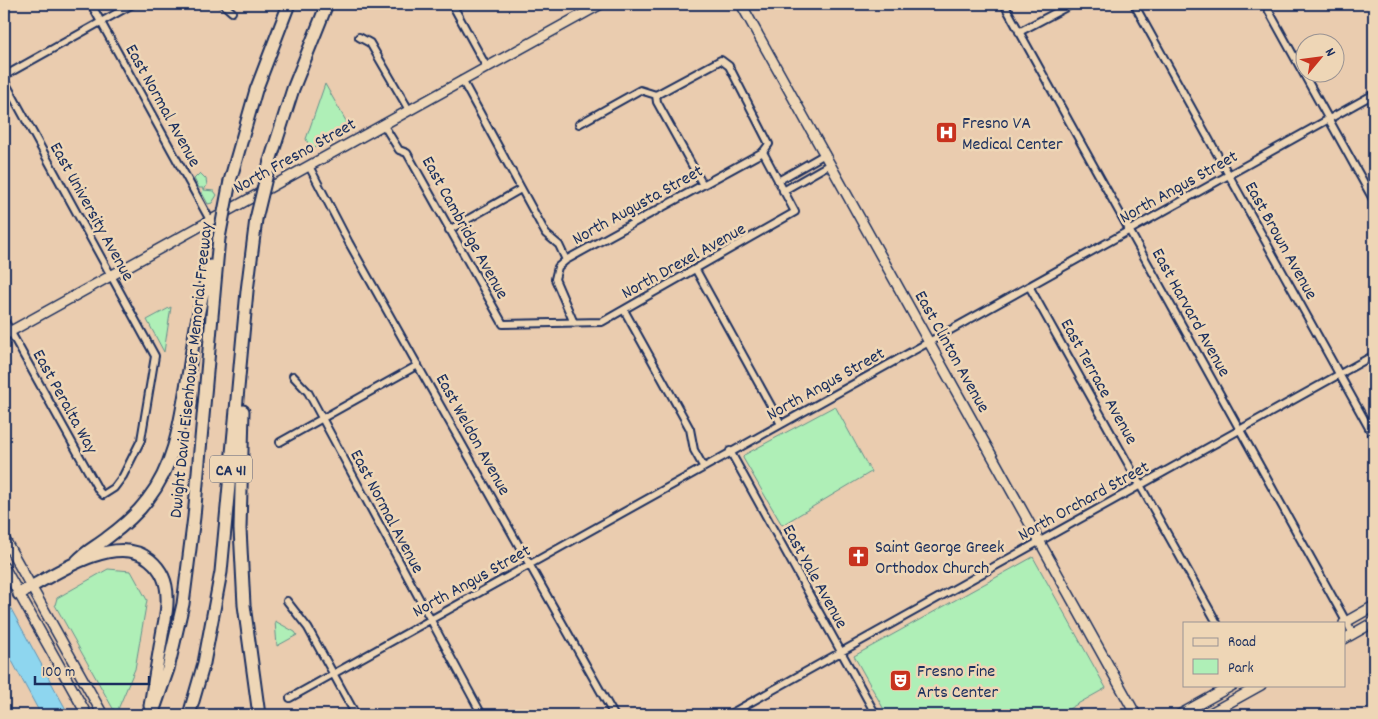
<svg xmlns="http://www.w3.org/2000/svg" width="1378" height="719" font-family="Dekko,sans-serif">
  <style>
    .green { fill: #afefb7; stroke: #658f8a }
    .water { fill: #8ed6ef; stroke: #6093b5 }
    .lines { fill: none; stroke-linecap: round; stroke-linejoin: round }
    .street-casing { stroke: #1b2f5e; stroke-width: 10 }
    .secondary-casing { stroke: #1b2f5e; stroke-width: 12 }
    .highway-casing { stroke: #1b2f5e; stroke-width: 15 }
    .street { stroke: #eed6b6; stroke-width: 6 }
    .secondary { stroke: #eed6b6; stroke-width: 9 }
    .highway { stroke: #eed6b6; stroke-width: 11 }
    .highway-bridge-casing { stroke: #1b2f5e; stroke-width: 15; stroke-linecap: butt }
    .highway-bridge { stroke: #eed6b6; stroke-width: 11 }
    .labels { text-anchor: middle; stroke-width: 5; stroke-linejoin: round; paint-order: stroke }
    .shield { fill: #eed6b6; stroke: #5a6178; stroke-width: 1 }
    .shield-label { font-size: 16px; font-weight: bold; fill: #1b2f5e }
    .street-label { font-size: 18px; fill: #1b2f5e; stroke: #eed6b6 }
    .poi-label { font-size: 18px; fill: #1b2f5e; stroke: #eed6b6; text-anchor: start }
  </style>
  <rect width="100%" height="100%" fill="#eaccaf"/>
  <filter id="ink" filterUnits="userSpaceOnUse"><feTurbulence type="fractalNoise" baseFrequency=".02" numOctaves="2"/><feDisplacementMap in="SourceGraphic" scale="10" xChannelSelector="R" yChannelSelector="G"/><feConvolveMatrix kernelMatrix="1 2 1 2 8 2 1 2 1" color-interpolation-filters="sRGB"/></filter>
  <g filter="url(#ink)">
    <path class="green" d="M325,84l25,44 -39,22 -5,-11z
      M200,173l6,6 1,6 -3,5 10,1 3,4 -5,8 -4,1 -6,-11 1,-5h-4l-5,-9z
      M171,307l-7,45 -17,-32z
      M835,406l36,66 -89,53 -39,-67 1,-3z
      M1033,557l73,131 -41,23 3,4h-181l-33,-59z
      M108,569l23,2 16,29 -12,69 -19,45 -61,-109 2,-7z
      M275,621l20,11 2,3 -20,11z"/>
    <path class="water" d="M4,596l65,119h-28l-37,-69z"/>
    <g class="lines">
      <defs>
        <path id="street" d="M91,4l119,216
          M223,4l9,8
          M452,4l34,62
          M1004,4l349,630
          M1134,4l240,433
          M1265,4l109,197
          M1019,32l53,-28
          M359,37l11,6 39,67
          M4,76l129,-72
          M4,80l151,276 -14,84 -18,36 -9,12 -11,7 -4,-4 -95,-171
          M656,95l1,7 46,83
          M383,124l16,26 8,3 96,171 99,-2 193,-110 -32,-60 -197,108 -7,-15 -13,-11 -84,-154
          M579,124l61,-34 16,5 65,-35 8,6 40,78 -6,8
          M309,166l40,77 265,472
          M778,181l47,-27
          M783,191l47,-27
          M449,230l72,-41
          M566,260l-8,7 -3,12 19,44
          M696,270l85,154
          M1029,286l188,337
          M624,310l66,119 4,21 9,16
          M293,376l15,16 174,323
          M280,442l138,-77
          M730,451l146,264
          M287,601l21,27 48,87
          M290,698l1084,-604
          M728,715l646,-360"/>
        <path id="secondary" d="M741,4l395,711
          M4,335l597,-331
          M4,538l99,177
          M4,567l83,148
          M1344,623l30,-17
          M1344,639l30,-17
          M1179,715l54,-30
          M1207,715l54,-30"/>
        <path id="highway" d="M270,161l23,-72 34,-85
          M230,181l26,-91 33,-86
          M243,411l-3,118 4,76 15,110
          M77,561c9,-10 20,-15 30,-23 15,-11 30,-24 41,-39 29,-37 33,-85 41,-129 5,-35 11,-70 21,-104
          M19,594c32,-18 97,-63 131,-34 12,10 17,23 17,37 1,13 -3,26 -5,38 -4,24 -8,47 -12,71
          M152,715l16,-46 15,-65 11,-87 25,-279
          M189,715l15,-52 17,-91 26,-281 9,-72"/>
      </defs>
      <use href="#street" class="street-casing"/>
      <use href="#secondary" class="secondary-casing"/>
      <use href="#highway" class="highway-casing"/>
      <use href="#street" class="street"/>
      <use href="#secondary" class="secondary"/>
      <use href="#highway" class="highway"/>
      <defs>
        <path id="highway-bridge" d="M256,219l14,-58
          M219,238l11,-57"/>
      </defs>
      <use href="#highway-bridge" class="highway-bridge-casing"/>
      <use href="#highway-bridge" class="highway-bridge"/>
    </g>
  </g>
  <defs>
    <symbol id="hospital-square" viewBox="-11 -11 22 22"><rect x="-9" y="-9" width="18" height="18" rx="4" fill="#c8321e" stroke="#eed6b6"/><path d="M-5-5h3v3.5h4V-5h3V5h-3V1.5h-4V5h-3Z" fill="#fff"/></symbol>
    <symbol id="church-square" viewBox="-11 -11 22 22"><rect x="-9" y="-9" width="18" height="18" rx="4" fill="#c8321e" stroke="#eed6b6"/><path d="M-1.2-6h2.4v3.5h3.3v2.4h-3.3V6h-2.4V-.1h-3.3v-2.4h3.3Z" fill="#fff"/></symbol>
    <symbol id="theatre-square" viewBox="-11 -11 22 22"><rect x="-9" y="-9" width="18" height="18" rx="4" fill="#c8321e" stroke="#eed6b6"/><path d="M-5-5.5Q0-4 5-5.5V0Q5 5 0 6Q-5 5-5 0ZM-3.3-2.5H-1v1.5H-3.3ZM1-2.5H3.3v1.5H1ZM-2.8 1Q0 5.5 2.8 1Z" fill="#fff"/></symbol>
  </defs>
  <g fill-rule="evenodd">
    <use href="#hospital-square" x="934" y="120" width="25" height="25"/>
    <use href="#church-square" x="846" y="544" width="25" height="25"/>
    <use href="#theatre-square" x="888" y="668" width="25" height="25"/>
  </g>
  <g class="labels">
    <rect class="shield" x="210" y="455.5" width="42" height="27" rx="4"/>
    <g class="shield-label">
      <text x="231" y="475">CA 41</text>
    </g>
    <g class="street-label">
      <text transform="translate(164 105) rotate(61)" y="6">East Normal Avenue</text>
      <text transform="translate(294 155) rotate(-29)" y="6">North Fresno Street</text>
      <text transform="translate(1178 186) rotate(-29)" y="6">North Angus Street</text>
      <text transform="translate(637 204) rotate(-29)" y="6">North Augusta Street</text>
      <text transform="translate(93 211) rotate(61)" y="6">East University Avenue</text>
      <text transform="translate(466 227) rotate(61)" y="6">East Cambridge Avenue</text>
      <text transform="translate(1282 240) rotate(61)" y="6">East Brown Avenue</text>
      <text transform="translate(683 260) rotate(-29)" y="6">North Drexel Avenue</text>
      <text transform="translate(1192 312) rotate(61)" y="6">East Harvard Avenue</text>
      <text transform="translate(953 351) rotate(61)" y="6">East Clinton Avenue</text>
      <text transform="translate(190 370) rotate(-84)" y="6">Dwight David Eisenhower Memorial Freeway</text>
      <text transform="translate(1100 381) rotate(61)" y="6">East Terrace Avenue</text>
      <text transform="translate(825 383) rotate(-29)" y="6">North Angus Street</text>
      <text transform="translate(66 401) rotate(61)" y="6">East Peralta Way</text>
      <text transform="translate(474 434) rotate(61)" y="6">East Weldon Avenue</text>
      <text transform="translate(1083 500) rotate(-29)" y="6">North Orchard Street</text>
      <text transform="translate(388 511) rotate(62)" y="6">East Normal Avenue</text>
      <text transform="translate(816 576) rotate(61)" y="6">East Yale Avenue</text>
      <text transform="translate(471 580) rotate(-29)" y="6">North Angus Street</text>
    </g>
    <g class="poi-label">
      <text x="962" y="128">Fresno VA<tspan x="962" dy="21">Medical Center</tspan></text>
      <text x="875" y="552">Saint George Greek<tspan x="875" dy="21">Orthodox Church</tspan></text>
      <text x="917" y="676">Fresno Fine<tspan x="917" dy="21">Arts Center</tspan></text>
    </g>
  </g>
  <rect width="1378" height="719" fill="none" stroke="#eed6b6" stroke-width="20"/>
  <rect x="10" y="10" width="1358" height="699" fill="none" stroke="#1b2f5e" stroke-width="2" filter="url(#ink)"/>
  <rect x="1183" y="622" width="162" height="65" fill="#eed6b6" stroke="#9a9393"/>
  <rect x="1193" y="638" width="25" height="8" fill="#eed6b6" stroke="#9a9393"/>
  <text x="1228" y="646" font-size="15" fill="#1b2f5e">Road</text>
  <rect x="1193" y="659" width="25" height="15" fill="#afefb7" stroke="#9a9393"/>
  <text x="1228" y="672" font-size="15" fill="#1b2f5e">Park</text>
  <g transform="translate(1320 58) rotate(61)"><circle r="24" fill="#eed6b6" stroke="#9a9393"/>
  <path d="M0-4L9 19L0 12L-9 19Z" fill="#c8321e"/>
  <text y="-8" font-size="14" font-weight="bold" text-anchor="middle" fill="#1b2f5e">N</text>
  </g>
  <path d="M35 676v8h114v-8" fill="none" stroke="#1b2f5e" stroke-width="2.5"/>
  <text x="42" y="676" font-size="15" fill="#1b2f5e" stroke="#eed6b6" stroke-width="4" paint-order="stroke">100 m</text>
</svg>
